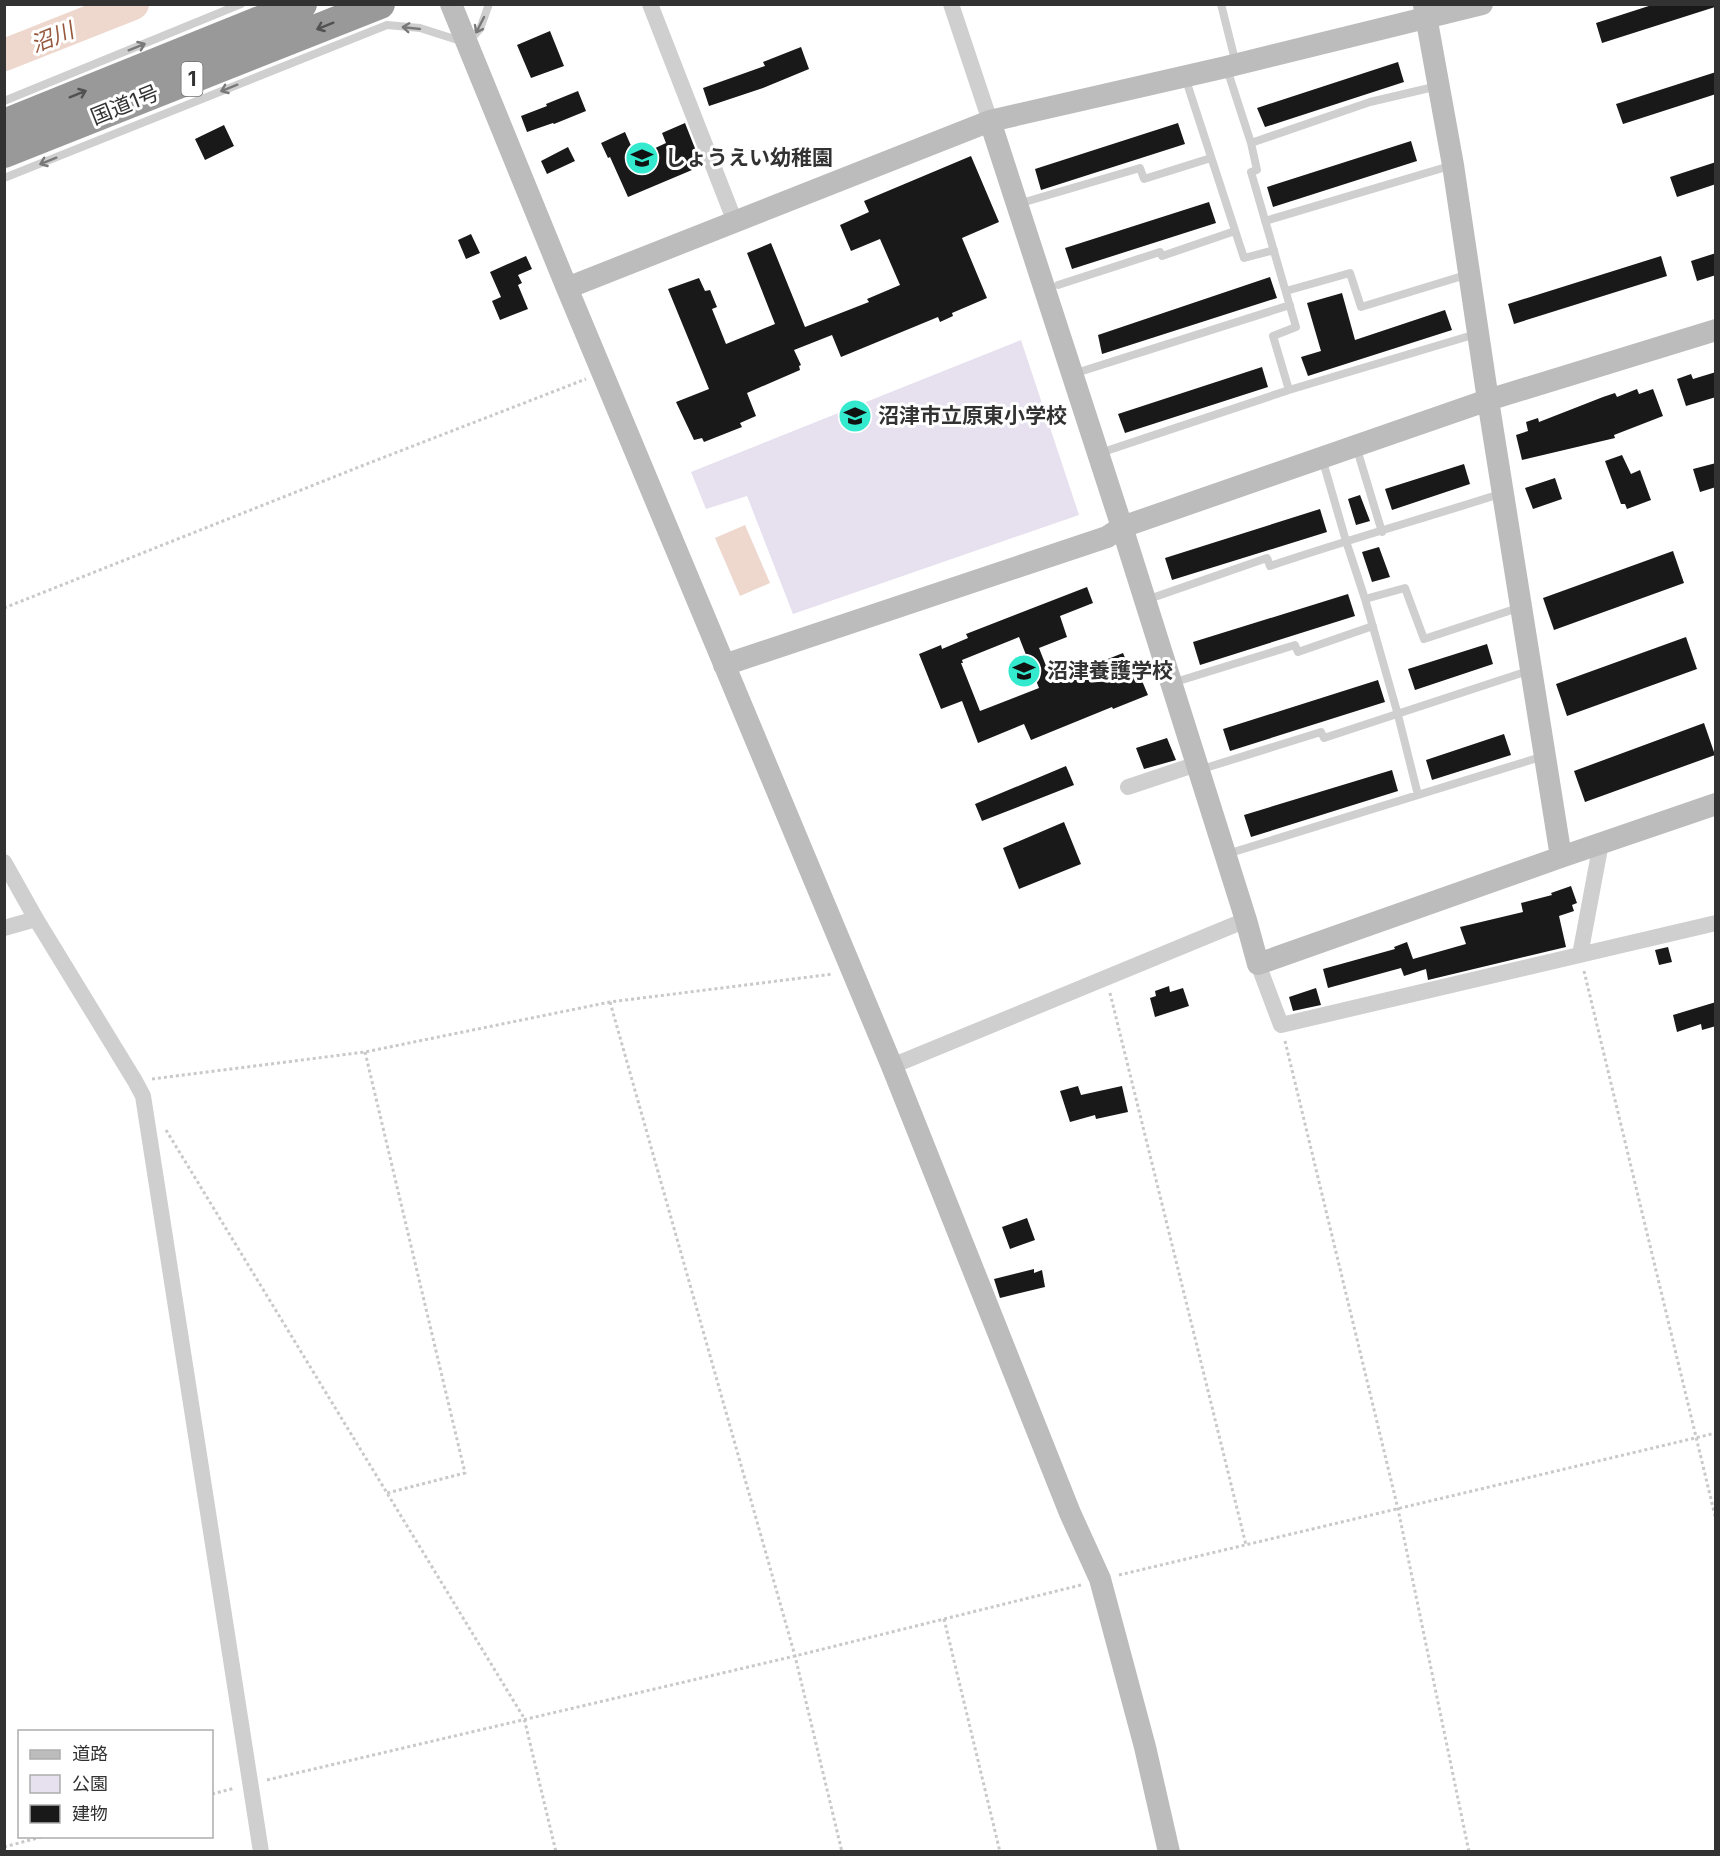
<svg xmlns="http://www.w3.org/2000/svg" width="1720" height="1856" font-family="Inter,'Noto Sans JP',sans-serif">
  <style>
    .green { fill: #e6e0ef }
    .water { fill: #eed7cd }
    .lines { fill: none; stroke-linecap: round; stroke-linejoin: round }
    .river { stroke: #eed7cd; stroke-width: 32 }
    .building { fill: #191919; fill-rule: evenodd }
    .path { stroke: #c9c9c9; stroke-width: 3; stroke-dasharray: 3 3; stroke-linecap: butt }
    .lane { stroke: #cfcfcf; stroke-width: 8 }
    .street { stroke: #cfcfcf; stroke-width: 16 }
    .secondary { stroke: #bcbcbc; stroke-width: 22 }
    .highway { stroke: #999; stroke-width: 30 }
    .oneway { stroke: #797979 }
    .oneway2 { stroke: #515151 }
    .labels { text-anchor: middle; stroke-width: 6; stroke-linejoin: round; paint-order: stroke }
    .shield { fill: #fff; stroke: #707070; stroke-width: 1.5 }
    .shield-label { font-size: 20px; font-weight: bold; fill: #323232 }
    .street-label { font-size: 21px; fill: #323232; stroke: #fff }
    .poi-label { font-size: 21px; font-weight: bold; fill: #323232; stroke: #fff; text-anchor: start }
    .water-label { font-size: 22px; font-style: italic; fill: #97593d; stroke: #fff }
  </style>
  <rect width="100%" height="100%" fill="#fff"/>
  <path class="green" d="M1021,340l58,175 -286,99 -46,-118 -41,13 -15,-37z"/>
  <path class="water" d="M745,525l25,58 -30,13 -25,-58z"/>
  <g class="lines">
    <path class="river" d="M4,55l129,-51"/>
  </g>
  <path class="building" d="M1655,4h59l1,3 -113,36 -6,-20z
    M550,31l14,35 -33,12 -14,-33z
    M801,47l8,22 -46,19 -54,18 -6,-18 62,-22 -2,-4z
    M1398,62l6,20 -139,45 -8,-19z
    M1716,72v22l-93,30 -7,-20z
    M578,91l8,20 -32,13 -1,-1 -26,9 -6,-16 26,-10 -1,-2z
    M685,123l13,33 -10,4 4,10 -64,27 -18,-40 -2,1 -7,-15 24,-11 11,25 30,-14 -4,-10z
    M1178,123l7,21 -144,46 -6,-21z
    M224,125l10,21 -29,14 -10,-21z
    M1411,141l6,20 -144,46 -6,-20z
    M568,147l7,14 -28,13 -6,-13z
    M971,156l28,66 -37,16 25,60 -35,15 1,3 -13,6 -2,-5 -97,40 -9,-22 -38,15 7,15 -2,1 1,4 -53,23 9,23 -16,7 2,4 -38,15 -2,-4 -8,2 -18,-38 33,-13 -41,-100 31,-11 6,13 5,-1 7,17 -5,2 14,35 49,-20 -28,-71 24,-10 34,84 64,-25 -2,-3 33,-14 -20,-46 -29,12 -11,-26 29,-13 -5,-11z
    M1716,162v22l-39,13 -7,-20z
    M1209,202l7,21 -144,46 -7,-21z
    M471,234l9,19 -14,6 -8,-19z
    M1716,253v22l-19,6 -6,-20z
    M526,256l6,13 -14,6 4,8 -4,2 10,24 -28,11 -8,-19 9,-4 -11,-25z
    M1661,256l6,20 -153,48 -6,-20z
    M1270,277l7,21 -175,56 -4,-19z
    M1342,293l13,47 90,-30 7,20 -144,46 -7,-19 20,-6 -14,-48z
    M1262,367l6,20 -143,46 -7,-19z
    M1716,372v25l-30,9 -9,-27 14,-5 2,5z
    M1637,389l2,5 14,-5 10,27 -49,19 1,3 -93,22 -6,-25 12,-4 -2,-9 12,-4 1,4 64,-25 12,-4 2,4z
    M1622,455l9,19 9,-4 11,30 -24,9 -2,-5h-4l-16,-43z
    M1716,463v24l-16,5 -7,-23z
    M1464,464l6,20 -78,26 -7,-21z
    M1555,478l7,21 -29,10 -8,-21z
    M1360,495l10,26 -14,4 -8,-26z
    M1320,509l7,23 -155,48 -7,-22z
    M1379,547l11,30 -18,5 -10,-30z
    M1673,551l11,32 -130,47 -11,-32z
    M1087,587l6,16 -33,13 7,21 -28,11 13,33 71,-28 8,19 6,-3 11,26 -35,14 -1,-2 -81,33 -7,-16 -46,19 -16,-42 -21,8 -22,-55 22,-9 1,4 26,-11 -2,-4zM1019,637l20,51 -59,23 -19,-48h2l-1,-3z
    M1348,594l7,22 -155,49 -7,-23z
    M1686,637l11,32 -130,47 -11,-32z
    M1487,644l6,20 -78,26 -7,-21z
    M1378,680l7,22 -155,49 -7,-22z
    M1704,723l11,32 -130,47 -11,-31z
    M1504,734l7,21 -79,25 -6,-20z
    M1167,738l9,22 -32,9 -8,-21z
    M1066,766l8,19 -92,36 -7,-17z
    M1392,770l6,21 -147,46 -7,-22z
    M1064,822l17,42 -62,25 -16,-41z
    M1571,886l6,17 -5,2 2,6 -15,5 7,31 -138,33 -2,-11 -22,7 -3,-8 -73,20 -5,-19 72,-20 -1,-2 13,-5 6,17 53,-15 -6,-17 63,-15 -2,-9 31,-8 -1,-2z
    M1668,947l4,15 -13,3 -4,-15z
    M1169,986l1,6 13,-4 6,18 -34,11 -5,-19 6,-2 -1,-5z
    M1316,988l5,17 -28,6 -4,-14z
    M1716,1002v24l-14,4 -1,-6 -24,8 -4,-17z
    M1078,1086l3,9 41,-9 6,26 -32,7 -1,-4 -25,7 -10,-31z
    M1027,1218l8,22 -25,9 -8,-22z
    M1034,1269v4l8,-3 3,17 -45,11 -6,-19z"/>
  <g class="lines">
    <path class="path" d="M4,608l360,-143 222,-86
      M1584,971l132,549
      M1110,993l136,552
      M610,1002l185,654 47,196
      M1285,1041l113,468 71,343
      M365,1052l100,421 -78,20
      M152,1079l213,-27 245,-50 223,-28
      M166,1130l358,588 32,134
      M1119,1575l597,-142
      M944,1619l56,233
      M267,1780l528,-124 286,-71
      M212,1794l23,-6
      M4,1847l41,-11"/>
    <path class="lane" d="M1221,4l15,60
      M1227,69l24,74
      M1185,77l59,181 30,-8
      M4,101l237,-97
      M4,178l383,-153 33,3 47,15 13,-14 9,-25
      M1018,204l122,-36 4,11 67,-21
      M1265,221l188,-56
      M1058,285l102,-33 2,4 73,-25
      M1286,291l64,-18 11,34 108,-33
      M1073,374l217,-69
      M1289,390l187,-56
      M1356,446l26,86
      M1100,453l189,-63 -16,-54 23,-9 -45,-155 6,-2 -6,-27 119,-41 68,-16
      M1322,458l24,83 19,58 40,-11 19,51 97,-32
      M1365,599l33,116 20,80
      M1146,600l121,-42 3,8c77,-26 155,-48 233,-73
      M1172,683l123,-38 3,7 75,-26
      M1199,770l122,-38 3,6 207,-68
      M1227,854l317,-98"/>
    <path class="street" d="M650,4l85,218
      M951,4l39,117
      M1128,787l69,-23
      M4,862l32,57 99,162 8,15 118,756
      M4,928l32,-9
      M1580,955l21,-112
      M1258,964l23,61 435,-102
      M892,1066l354,-146"/>
    <path class="secondary" d="M451,4l116,284 325,778 178,447 30,66 45,168 24,105
      M1424,5l29,160 35,235 73,457
      M990,121l132,406 124,393 12,44 303,-107 155,-53
      M567,288l423,-167 236,-54 256,-63
      M724,665l383,-128 15,-10 366,-127 228,-70"/>
    <path class="highway" d="M4,124l298,-120
      M4,153l376,-149"/>
  </g>
  <defs><path id="oneway-shaft" d="M-6 0H5M1.5-3L5.5 0L1.5 3" fill="none" stroke-width="1.6" stroke-linecap="round" stroke-linejoin="round" transform="scale(1.5)"/></defs>
  <g class="oneway">
    <use href="#oneway-shaft" transform="translate(480 25) rotate(117)"/>
    <use href="#oneway-shaft" transform="translate(411 28) rotate(-174)"/>
    <use href="#oneway-shaft" transform="translate(137 47) rotate(-22)"/>
    <use href="#oneway-shaft" transform="translate(229 88) rotate(158)"/>
    <use href="#oneway-shaft" transform="translate(48 161) rotate(158)"/>
  </g>
  <g class="oneway2">
    <use href="#oneway-shaft" transform="translate(325 26) rotate(158)"/>
    <use href="#oneway-shaft" transform="translate(78 94) rotate(-22)"/>
  </g>
  <defs>
    <symbol id="school-disc" viewBox="-11 -11 22 22"><circle r="9.5" fill="#33eace" stroke="#fff"/><path d="M0-5L7-2L0 1L-7-2ZM-4 1L0 2.5L4 1V4Q0 6-4 4Z" fill="#111"/></symbol>
  </defs>
  <g fill-rule="evenodd">
    <use href="#school-disc" x="623" y="139" width="38" height="38"/>
    <use href="#school-disc" x="836" y="397" width="38" height="38"/>
    <use href="#school-disc" x="1005" y="652" width="38" height="38"/>
  </g>
  <g class="labels">
    <rect class="shield" x="181.5" y="62" width="21" height="34" rx="4.5"/>
    <g class="shield-label">
      <text x="192" y="86">1</text>
    </g>
    <g class="street-label">
      <text transform="translate(125 105) rotate(-22)" y="7">国道1号</text>
    </g>
    <g class="poi-label">
      <text x="665" y="165">しょうえい幼稚園</text>
      <text x="878" y="423">沼津市立原東小学校</text>
      <text x="1047" y="678">沼津養護学校</text>
    </g>
    <g class="water-label">
      <text transform="translate(52 37) rotate(-22)" y="8">沼川</text>
    </g>
  </g>
  <rect width="1720" height="1856" fill="none" stroke="#323232" stroke-width="12"/>
  <rect x="18" y="1730" width="195" height="108" fill="#ffffff" stroke="#adadad" stroke-width="1.5"/>
  <rect x="30" y="1750" width="30" height="9" fill="#bcbcbc" stroke="#adadad" stroke-width="1.5"/>
  <text x="72" y="1760" font-size="18" fill="#323232">道路</text>
  <rect x="30" y="1775" width="30" height="18" fill="#e6e0ef" stroke="#adadad" stroke-width="1.5"/>
  <text x="72" y="1790" font-size="18" fill="#323232">公園</text>
  <rect x="30" y="1805" width="30" height="18" fill="#191919" stroke="#adadad" stroke-width="1.5"/>
  <text x="72" y="1820" font-size="18" fill="#323232">建物</text>
</svg>
